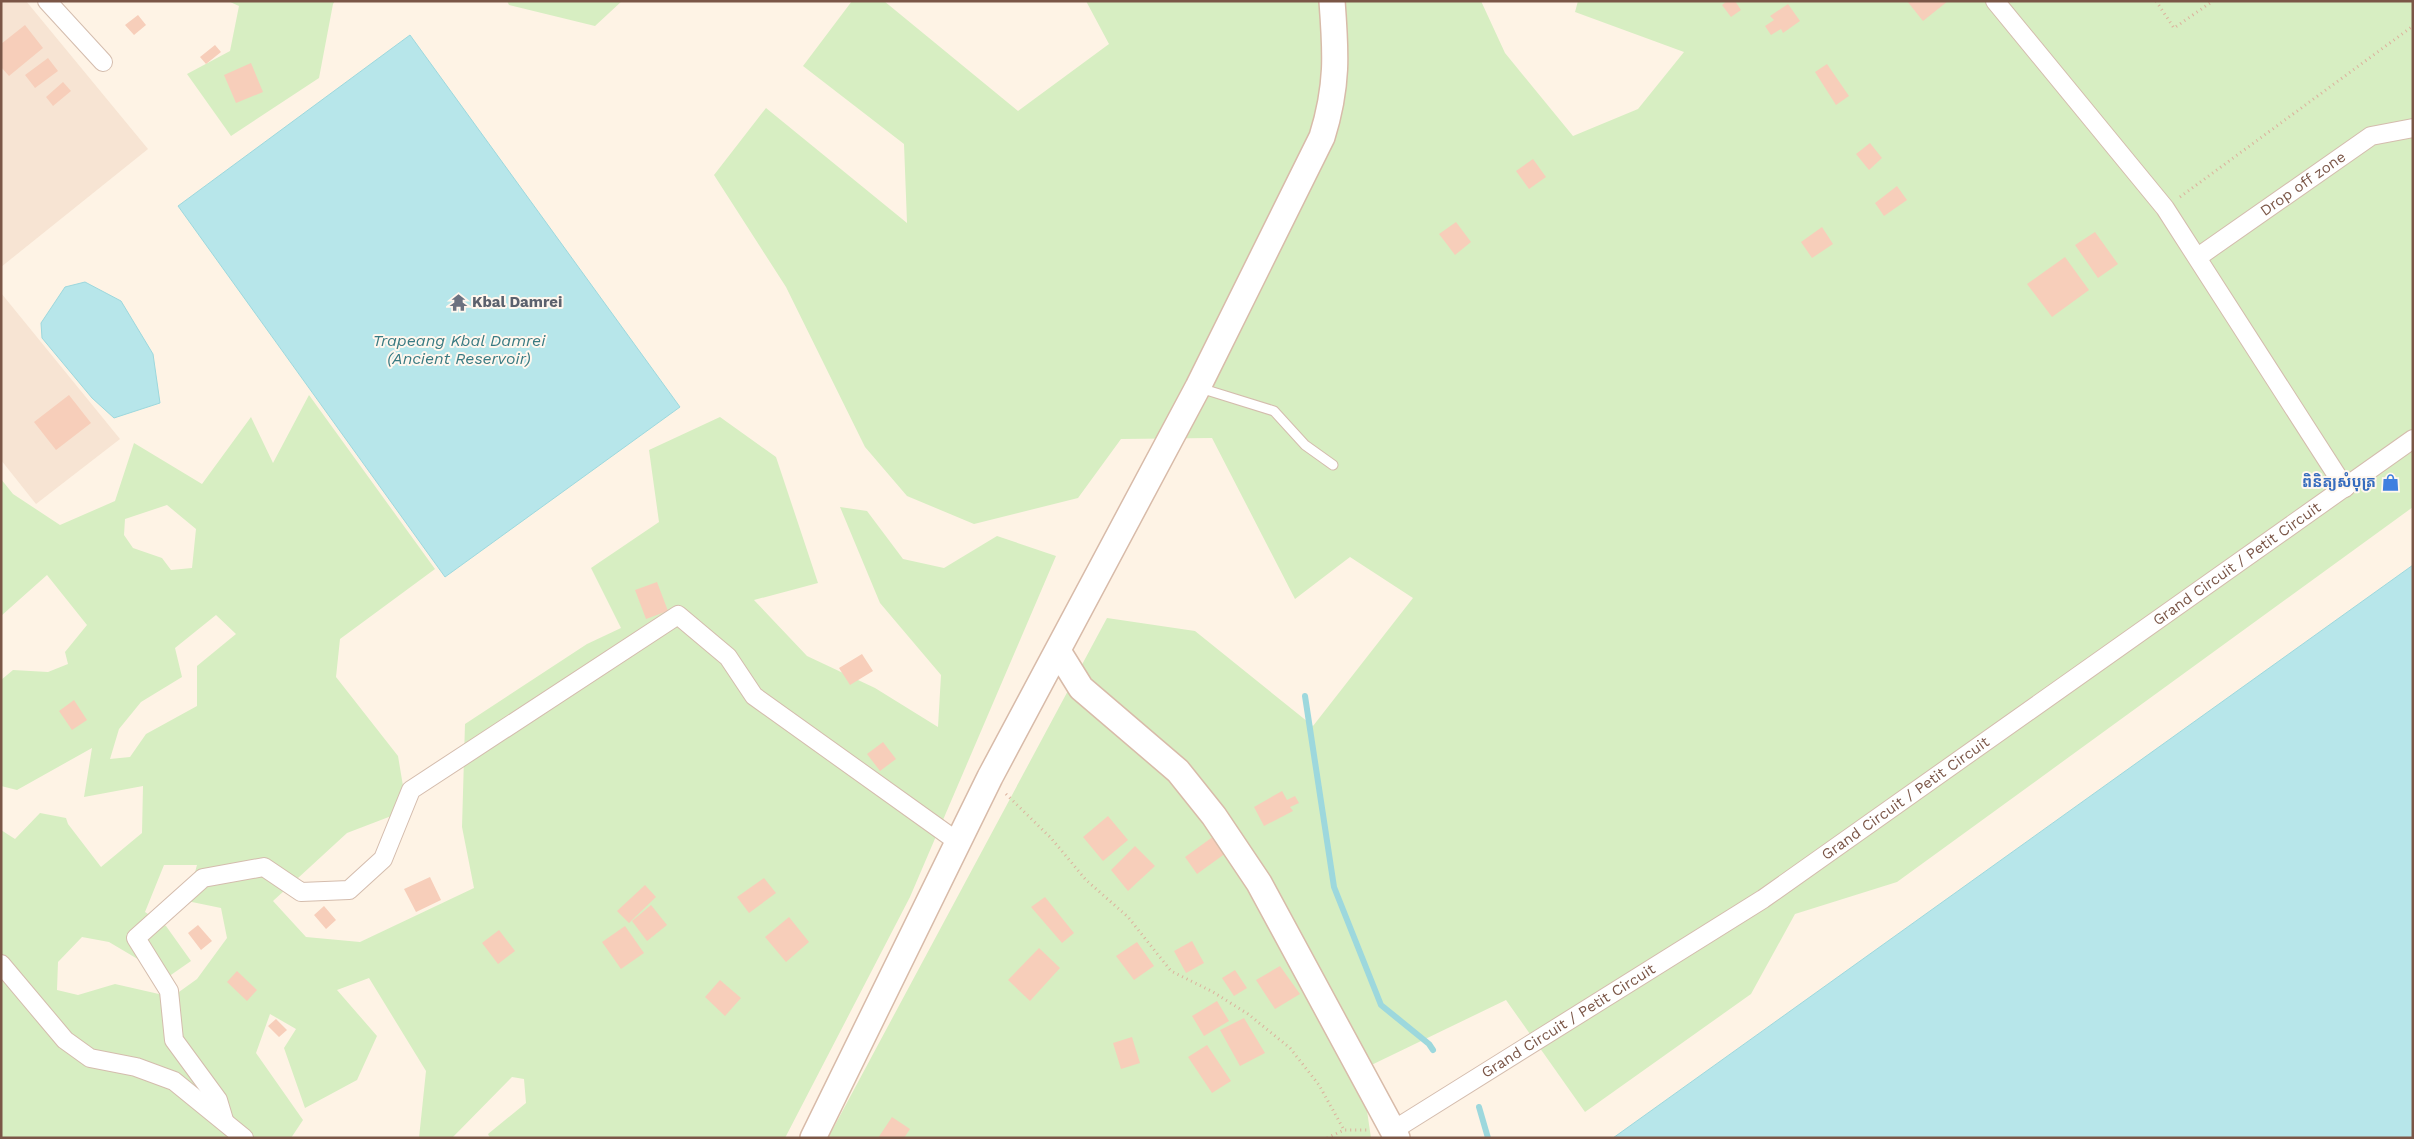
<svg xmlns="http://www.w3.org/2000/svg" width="2414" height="1139" font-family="'Work Sans','Noto Sans Khmer',sans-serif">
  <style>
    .residential { fill: #f7e4d3 }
    .green { fill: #d7eec2; fill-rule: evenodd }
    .water { fill: #b7e6ea; stroke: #9dd8dd }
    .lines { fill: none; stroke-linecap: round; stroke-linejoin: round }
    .stream { stroke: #9dd8dd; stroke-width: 6 }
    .building { fill: #f7ceba }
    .lane-casing { stroke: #d4bcad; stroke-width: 11 }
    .street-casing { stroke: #d4bcad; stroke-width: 20 }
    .secondary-casing { stroke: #d8bba9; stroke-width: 28 }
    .path { stroke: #dcb19d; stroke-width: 3; stroke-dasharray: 1 4; stroke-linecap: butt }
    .lane { stroke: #fff; stroke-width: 9 }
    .street { stroke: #fff; stroke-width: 18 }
    .secondary { stroke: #fff; stroke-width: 25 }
    .labels { text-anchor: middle; stroke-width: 4; stroke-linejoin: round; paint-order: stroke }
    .street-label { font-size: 15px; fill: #7b5647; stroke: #fff7ee }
    .worship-label { font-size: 15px; font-weight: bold; fill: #5b616d; stroke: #fff7ee; text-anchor: start }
    .shop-label { font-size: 15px; font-weight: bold; fill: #366cbe; stroke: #fff7ee; text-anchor: end }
    .water-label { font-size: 16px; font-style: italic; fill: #397a82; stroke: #fff7ee }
  </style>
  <rect width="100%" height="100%" fill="#fef3e5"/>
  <path class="residential" d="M1,1h25l122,148 -147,118z
    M1,293l119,146 -84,65 -35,-44z"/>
  <path class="green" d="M228,1h107l-2,3 -14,74 -88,58 -44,-62 43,-23 9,-45z
    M507,1h115l-27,25 -86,-21z
    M852,1h32l134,110 91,-67 -23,-43h395l24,52 68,83 65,-27 46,-57 -109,-40 3,-11h835v506l-516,375 -102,32 -44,80 -166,118 -79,-112 -145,70 10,68h-543l279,-520 88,13 118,95 100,-128 -63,-41 -55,42 -83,-161 -91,1 -43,59 -104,26 -67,-28 -42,-49 -79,-160 -72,-112 52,-67 141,115 -3,-79 -101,-78z
    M309,395l126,174 -95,70 -4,38 62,79 9,54 -60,23 -74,68 33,36 54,5 114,-54 -12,-61 3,-103 122,-80 34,-16 -30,-60 68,-46 -10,-72 71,-33 56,40 42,126 -64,17 53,56 68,32 63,39 3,-52 -61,-72 -40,-96 27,4 36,48 41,9 53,-32 59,20 -146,341 -125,241h-295l-2,-4 38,-31 -2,-24 -12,-2 -60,61h-33l7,-67 -57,-93 -32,12 40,46 -20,44 -52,28 -21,-60 12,-19 -26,-15 -14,39 47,67 -12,18h-290v-308l14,9 25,-26 26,5 2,6 33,43 41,-34 1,-47 -59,11 8,-49 -75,42 -16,-4v-106l12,-10 35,2 20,-8 -3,-12 22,-27 -40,-50 -46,41v-137l12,15 47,31 55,-24 19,-58 68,41 49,-67 22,46zM167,505l29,24 -4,39 -21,2 -9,-12 -29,-10 -9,-13 1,-16zM216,615l20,19 -39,32v40l-51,28 -16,23 -20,2 9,-30 22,-27 41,-25 -7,-29zM164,865h33l-10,36 34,7 6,30 -30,41 -25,18 -57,-13 -37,11 -21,-5 1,-28 24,-25 27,5 59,35 23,-16 -25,-35 -21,-14z"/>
  <path class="water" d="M410,35l270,372 -235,170 -267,-371z
    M85,282l36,19 32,53 7,49 -46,15 -22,-20 -50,-60 -1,-15 24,-36z
    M2413,565v573h-800z"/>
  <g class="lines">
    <path class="stream" d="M1305,696l29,191 47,118 48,39 4,6
      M1479,1107l9,31"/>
  </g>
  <path class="building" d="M1727,1h8l6,9 -10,7 -9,-12z
    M1907,1h41l-25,20z
    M1788,4l12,17 -17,12 -2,-4 -10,6 -6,-9 9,-6 -4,-4z
    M138,15l8,10 -12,10 -9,-10z
    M25,25l18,23 -34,28 -8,-9v-23z
    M215,45l6,7 -15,12 -6,-7z
    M48,58l10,13 -23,17 -10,-13z
    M251,63l12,29 -27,11 -12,-28z
    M1827,64l22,32 -13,9 -21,-33z
    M63,82l8,9 -18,15 -7,-9z
    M1870,143l12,15 -13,12 -13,-16z
    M1533,159l13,18 -17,12 -13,-18z
    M1897,186l10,14 -23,16 -9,-13z
    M1456,222l15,20 -16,13 -16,-21z
    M1822,227l11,17 -21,14 -11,-16z
    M2095,232l23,32 -20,14 -23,-33z
    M2065,257l24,33 -37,27 -25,-33z
    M69,395l22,28 -35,27 -22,-28z
    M657,582l11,29 -22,8 -11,-29z
    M862,654l11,17 -23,14 -11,-17z
    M74,700l13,20 -15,10 -13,-19z
    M883,742l13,17 -16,12 -13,-17z
    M1282,791l5,9 8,-4 4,7 -9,4 3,4 -29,15 -10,-19z
    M1108,816l20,24 -25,21 -20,-24z
    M1214,836l12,17 -29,21 -12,-17z
    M1135,846l20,20 -27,25 -17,-21z
    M430,877l11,23 -25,12 -12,-23z
    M764,878l12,15 -27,20 -12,-16z
    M645,885l11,12 -27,26 -12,-12z
    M1045,897l29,36 -12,10 -31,-36z
    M651,905l16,20 -20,16 -15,-20z
    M324,906l12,14 -10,9 -12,-14z
    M789,917l20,25 -23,20 -21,-25z
    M198,925l14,16 -11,9 -13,-17z
    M625,926l19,27 -23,16 -19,-27z
    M499,930l16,21 -17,13 -16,-21z
    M1192,941l12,22 -18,10 -12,-22z
    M1137,942l17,24 -20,14 -18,-24z
    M1039,948l21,20 -30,33 -22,-21z
    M1280,966l20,28 -25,15 -19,-29z
    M1235,970l12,18 -13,8 -12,-18z
    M237,971l20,19 -10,11 -20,-19z
    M720,980l21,18 -16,18 -20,-19z
    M1217,1001l12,20 -25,15 -12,-20z
    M1244,1018l21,35 -25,13 -20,-36z
    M276,1019l11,11 -8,7 -11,-11z
    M1132,1037l8,26 -19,6 -8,-26z
    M1207,1045l24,36 -19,12 -24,-36z
    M892,1117l18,12 -6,9h-26z"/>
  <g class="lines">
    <defs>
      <path id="lane" d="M1200,388l74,23 31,34 28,20"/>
      <g id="street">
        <path d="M47,1l56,61"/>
        <path d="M1995,1l170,207 180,280"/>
        <path id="s1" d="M2198,257l173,-121 42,-8"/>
        <path d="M1,964l64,76 25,18 46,9 38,14 70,57"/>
        <path d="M224,1120l-6,-20 -44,-60 -5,-49 -33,-53 67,-60 61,-11 37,25 48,-2 34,-31 28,-69 267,-175 50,42 26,39 204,146"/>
        <path id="s2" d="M1392,1131l371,-232 650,-460"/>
      </g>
      <path id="secondary" d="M1058,651l23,37 97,83 36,45 45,67 138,255
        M813,1138l177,-361 208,-390 124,-250c16,-51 14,-84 10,-136"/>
    </defs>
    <use href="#lane" class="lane-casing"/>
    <use href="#street" class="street-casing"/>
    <use href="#secondary" class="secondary-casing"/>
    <path class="path" d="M2156,1l18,27 39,-27
      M2180,197l233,-171
      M1006,794l45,44 35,42 42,37 43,54 42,21 35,22 42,34 29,37 25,45
      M1327,1138l17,-8h23"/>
    <use href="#lane" class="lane"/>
    <use href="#street" class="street"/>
    <use href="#secondary" class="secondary"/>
  </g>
  <defs>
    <symbol id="temple-bare" viewBox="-9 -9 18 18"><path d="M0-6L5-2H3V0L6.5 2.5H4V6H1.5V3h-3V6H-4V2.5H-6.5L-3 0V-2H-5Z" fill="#6b7280" stroke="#fff7ee" stroke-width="2.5" paint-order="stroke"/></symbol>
    <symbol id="shop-bare" viewBox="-9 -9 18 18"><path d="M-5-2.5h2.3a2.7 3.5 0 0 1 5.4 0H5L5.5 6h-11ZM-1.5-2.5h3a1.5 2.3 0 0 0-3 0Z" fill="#3f7fe0" stroke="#fff7ee" stroke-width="2.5" paint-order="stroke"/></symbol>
  </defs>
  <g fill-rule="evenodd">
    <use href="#temple-bare" x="446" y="290" width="25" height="25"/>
    <use href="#shop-bare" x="2378" y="470" width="25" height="25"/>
  </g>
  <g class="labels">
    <g class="street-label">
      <text dy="5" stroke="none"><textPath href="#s1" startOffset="128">Drop off zone</textPath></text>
      <text dy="5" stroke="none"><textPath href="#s2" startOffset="1018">Grand Circuit / Petit Circuit</textPath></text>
      <text dy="5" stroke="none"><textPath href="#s2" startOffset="612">Grand Circuit / Petit Circuit</textPath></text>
      <text dy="5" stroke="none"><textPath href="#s2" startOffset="208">Grand Circuit / Petit Circuit</textPath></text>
    </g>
    <g class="worship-label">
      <text x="472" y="307">Kbal Damrei</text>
    </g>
    <g class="shop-label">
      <text x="2376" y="487">ពិនិត្យសំបុត្រ</text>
    </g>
    <g class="water-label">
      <text x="459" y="346">Trapeang Kbal Damrei<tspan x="459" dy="18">(Ancient Reservoir)</tspan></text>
    </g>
  </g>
  <rect width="2414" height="1139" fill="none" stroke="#7b5647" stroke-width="5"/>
</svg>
